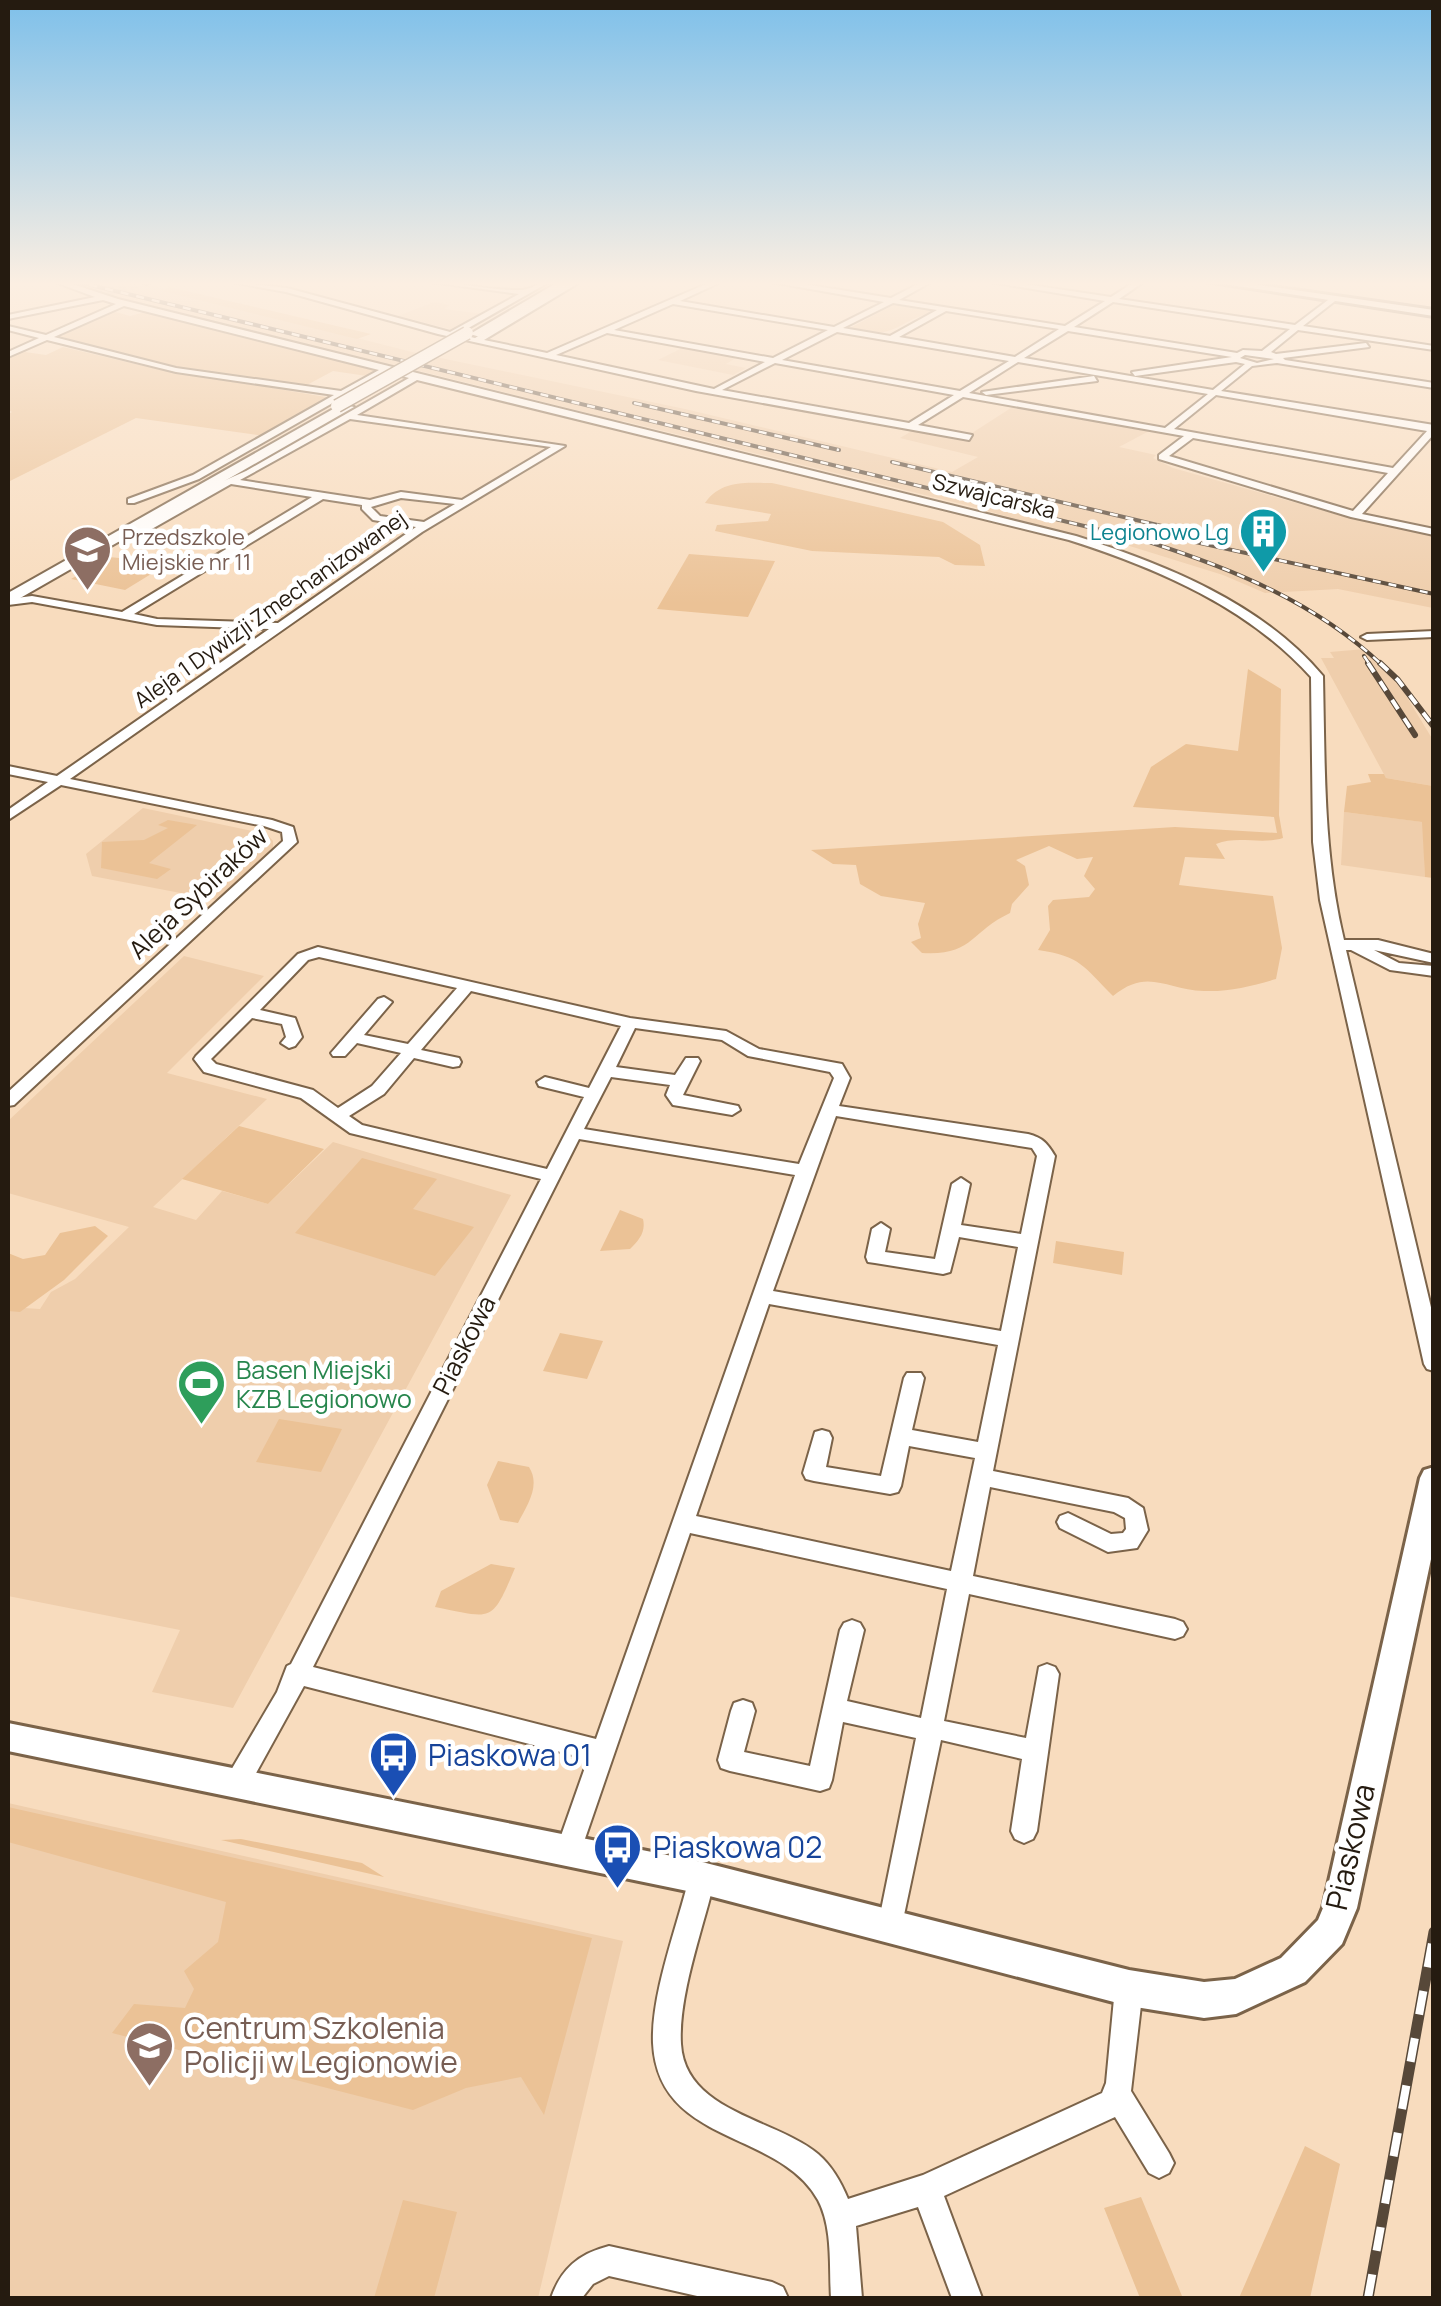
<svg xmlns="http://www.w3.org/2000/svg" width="1441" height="2306" font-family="Manrope,sans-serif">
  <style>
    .built { fill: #efceac }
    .green { fill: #ebc296 }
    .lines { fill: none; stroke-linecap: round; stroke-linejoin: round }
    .street-tunnel { stroke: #ceb59b; stroke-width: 8; stroke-dasharray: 8 4; stroke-linecap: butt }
    .street-casing { stroke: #7b6349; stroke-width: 4 }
    .secondary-casing { stroke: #7b6349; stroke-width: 6 }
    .primary-casing { stroke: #7b6349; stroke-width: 4 }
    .street { fill: #fff; fill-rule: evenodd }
    .secondary { fill: #fff; fill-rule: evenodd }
    .primary { fill: #fff; fill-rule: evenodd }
    .rail-far2-casing { stroke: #574839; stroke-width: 4 }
    .rail-far1-casing { stroke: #574839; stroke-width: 6 }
    .rail-casing { stroke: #574839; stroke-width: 11 }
    .rail-far2 { stroke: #fff; stroke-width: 2.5; stroke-dasharray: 8; stroke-linecap: butt }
    .rail-far1 { stroke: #fff; stroke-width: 4; stroke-dasharray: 11; stroke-linecap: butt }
    .rail { stroke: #fff; stroke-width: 8; stroke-dasharray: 24; stroke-linecap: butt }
    .primary-bridge-casing { stroke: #7b6349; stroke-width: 15; stroke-linecap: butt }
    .primary-bridge { stroke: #fff; stroke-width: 12 }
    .labels { text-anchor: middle; stroke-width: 9; stroke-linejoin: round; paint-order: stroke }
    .far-street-label { font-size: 22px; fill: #251b10; stroke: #fff }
    .far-culture-label { font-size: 22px; fill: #0d838f; stroke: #fff; text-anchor: end }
    .far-education-label { font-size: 22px; fill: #785e54; stroke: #fff; text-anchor: start }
    .street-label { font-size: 25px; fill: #251b10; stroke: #fff }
    .leisure-label { font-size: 25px; fill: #27864d; stroke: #fff; text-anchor: start }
    .near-transit-label { font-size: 30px; fill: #164399; stroke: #fff; text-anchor: start }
    .near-street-label { font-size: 30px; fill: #251b10; stroke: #fff }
    .near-education-label { font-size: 30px; fill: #785e54; stroke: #fff; text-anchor: start }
  </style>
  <rect width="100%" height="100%" fill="#f8dcbe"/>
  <path class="built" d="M65,281h68l279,71 273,57 267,63 26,-15 -78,-19 17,-10 52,7 45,-29 137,24 -32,17 37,8 -3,3 20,10 184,52 76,14v74l-95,-19 -73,4 -42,-18 -103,-32 -8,3 -142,-40 -347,-85 -9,4 -21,-6 7,-3 -180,-45 -7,2 -284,-72z
    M434,302l15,3 -5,4 39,5 -29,16 -56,-14z
    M686,346l53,10 -13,8 20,4 -13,7 -75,-15z
    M1365,649l32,32 36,59v46l-47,-8 -65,-120h13l-4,-6z
    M143,808l124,26 6,7v8l-56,51 -125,-24 -6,-22z
    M1344,812l79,10 2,55 -84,-12z
    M184,956l80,20 -97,97 100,26 -114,108 43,13 26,-29 46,13 65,-62 178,53 -278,513 -81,-16 28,-62 -172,-34v-289l32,2 11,-17 24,-13 54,-52 -121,-34v-72z
    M8,1803l615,138 -85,357h-530z"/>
  <path class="green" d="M169,287l202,47 -14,5 -195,-48z
    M893,305l44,7c-39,6 -41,31 -87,16z
    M113,306l-1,5 18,5 19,-5 229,58 -11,7 -34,-5 -28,15 -134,-19 -116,-32z
    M34,344h6l-15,8 21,3 17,-8 94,22 175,29 -67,38 -129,-18 -128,64v-68l4,-2 -4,-2v-53z
    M772,483l171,39 37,23 5,21 -30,-1 -16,-8 -127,-6 -97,-20 2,-6 51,-4 3,-7 -66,-11c16,-23 41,-20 67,-20z
    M689,554l86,7 -27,56 -91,-8z
    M109,557l60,6 -44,27 -54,-11z
    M1248,669l33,20 -2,126 4,23c-23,7 -45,-3 -67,6l9,15 -40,-2 -6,28 94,11 9,52 -6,31c-24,7 -47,13 -72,12 -38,-1 -56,-24 -91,5 -29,-29 -32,-40 -75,-46l12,-20 -2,-24 5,-6 36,-3 6,-8 -11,-13 9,-19 -16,2 -28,-13 -33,14 9,6 4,19 -17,19 -2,9c-40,19 -37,43 -88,40l-11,-11 10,-4 -3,-14 7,-21 -44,-7 -21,-12 -4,-19 -23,-1 -22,-14 364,-23 102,6 -3,-16 -141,-10 18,-40 35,-23 52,7z
    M1368,774h16l2,4 47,8v92l-8,-1 -3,-55 -78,-10 3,-26 24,-4z
    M168,820l29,5 -48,38 22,6 -14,10 -56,-11 1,-26 42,-2 24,-12 -10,-3z
    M239,1126l85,23 -56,55 -86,-25z
    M362,1158l75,21 -24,30 61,18 -39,49 -140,-43z
    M620,1210l23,9c3,13 -4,21 -13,30l-30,2z
    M95,1226l13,10 -44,44 -44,32 -12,-1v-58l15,6 22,-4 15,-22z
    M1056,1241l68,11 -2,23 -69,-12z
    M560,1333l43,8 -16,38 -44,-8z
    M279,1419l63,10 -21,43 -65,-10z
    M498,1461l31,6c12,19 -2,38 -11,56l-18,-3 -13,-35z
    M491,1564l24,4c-24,57 -22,50 -80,39l6,-16z
    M8,1807l584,131 -48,177 -23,-38 -55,11 -53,22 -301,-77 22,-29 51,4 9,-19 -10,-18 34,-29 8,-40 -218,-60z
    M241,1839l121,24 22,14 -163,-37z
    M1305,2146l35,18 -30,134h-71z
    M1141,2197l41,99 -42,2 -36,-90z
    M403,2200l54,12 -23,86h-60z"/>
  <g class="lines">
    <path class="street-tunnel" d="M95,295l52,-13"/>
    <defs>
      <path id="street" d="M52,281h11l55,18 958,237c88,28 186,67 247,140 2,89 0,177 21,264h34l56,14v9l-60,-13 25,13 35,3v10l-44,-6 -39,-20h-5l88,370v51l-7,-2 -3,-5 -104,-464 -7,-58 -2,-165c-63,-70 -154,-109 -242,-137l-652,-160 -60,35 208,31 -143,86 -352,247 202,41 21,7 4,15 -283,263 -6,1v-14l275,-251 -1,-9 -18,-6 -203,-41 -53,35v-10l40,-28 -40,-8v-8l49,10 212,-147 -112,-4 -125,-23 -24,3v-6l24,-3 90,16 190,-115 -81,-13 -88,50 -26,8 -5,-3 1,-2 22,-7 77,-44 34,-15 163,-93 -22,-6 -188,107 -65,24h-6v-4l65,-24 141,-80 -158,-23 -129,-32 -39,17v-5l31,-14 -31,-8v-4l38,9 70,-31 -13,-4 -95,19v-4l87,-18zM124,306l255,64 -38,21 -165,-23 -122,-31zM350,419l201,28 -89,53 -61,-8 -31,8 -130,-20zM401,498l54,6 -31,18 -44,-6 -9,-9zM323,499l39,6v4l11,11 43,7 -138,96 -121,-4 -23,-5z
        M153,281l-6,3 -4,-2 1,-1z
        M225,281l62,7 163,44 69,-38 -96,-13c32,0 65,10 98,9 11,0 18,-9 30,-9l-93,53 17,4 98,-57h9l-98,59 63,13 166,-72h10l-43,20 154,26 50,-25 -119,-21h19l107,17 33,-17h9l-34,19 166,26 40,-25 -121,-20h20l107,16 25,-16h9l-26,18 176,26 37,-28 3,4 -32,25 131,20v4l-136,-20 -27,22 5,2 90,-11 3,4 -86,11 2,2 149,23v5l-157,-25 -25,3 -31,25 213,34v9l-72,80 72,15v6l-83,-18 -192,-58v-4l25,-19 -221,-39 -45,28 54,10 -3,5 -273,-49 -258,-57 -152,-42zM1113,302l177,27 -28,22 -19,-1 -6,3 -163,-26zM893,303l44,7 -47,26 -47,-8zM673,304l155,26 -55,28 -159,-28zM946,311l113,18 -44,28 -116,-20zM1068,331l164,26 -100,15 3,4 101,-14 9,2 -32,26 -189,-32zM837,332l172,29 -49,30 -178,-31zM607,333l158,29 -51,27 -158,-34zM1245,355l29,4 -17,4 -17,-5zM1018,362l190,32 -43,34 -196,-35zM775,363l179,32 -45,28 -187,-33zM1216,395l211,36 -34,37 -219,-39zM1193,438l195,35 -35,38 -184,-55z
        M1094,376l3,5 -111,14 -4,-3z
        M1434,631v6l-67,3 -6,-3 6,-3z
        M318,947l312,71 96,13 33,18 83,15 8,14 -11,28 189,28c15,4 19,9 27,22l-62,315 135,27 15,10 5,22 -11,18 -29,4 -48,-24 -3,-6 3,-6 8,-3 43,21 12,-1 3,-4 -1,-11 -11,-6 -124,-25 -17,89 202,43 8,3 4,7 -4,7 -8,3 -206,-45 -25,127 82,17 13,-71 8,-3 8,3 4,7 -22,157 -4,8 -9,4 -9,-4 -4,-8 11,-72 -81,-19 -41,194 -9,4 -9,-4 -4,-9 38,-187 -73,-16 -11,58 -3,8 -9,3 -90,-20 -9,-3 -3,-8 13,-49 3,-8 9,-3 9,3 3,8 -11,41 66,14 30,-136 4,-7 8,-3 8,3 4,7 -17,71 74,17 26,-129 -257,-56 -112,326 -9,3 -9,-3 -4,-9 32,-91 -284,-73 -59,107 -9,3 -9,-3 -3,-8 3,-8 50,-85 10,-26 4,-2 250,-485 -191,-46 -49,-35 -97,-26 -10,-13 2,-3 102,-102zM319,957l138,31 -49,56 -44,-9 28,-33 -8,-5 -6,2 -47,54 2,3h12l12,-13 44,10 -29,33 -34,22 -25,-18 -97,-26 -5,-5 41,-41 30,6 4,13 -5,6 8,5 6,-2 7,-9 -7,-19 -35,-8 48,-50zM471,991l150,35 -32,62 -44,-11 -8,5 2,4 45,11 -37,72 -185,-44 -13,-9 35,-22 30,-36 39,9 6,-1 2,-4 -2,-4 -38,-8zM635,1028l87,12 26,16 82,16 4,6 -35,86 -215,-35 27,-52 59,8 -4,10 7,10 6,1 53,9 8,-5 -2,-4 -55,-11 17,-34 -2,-3h-12l-11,17 -59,-8zM836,1116l196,32 5,8 -16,78 -60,-9 9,-41 -9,-6 -9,6 -17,75 -50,-7 5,-23 -9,-6 -9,6 -6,28 2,5 7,1 68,11 7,-2 9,-35 59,10 -17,84 -228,-40zM579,1139l216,36 -199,564 -283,-72zM769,1304l229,41 -20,97 -66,-12 12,-52 -3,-5h-14l-3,5 -23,98 -55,-9 6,-29 -3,-6 -7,-2 -7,2 -12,41 3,6 8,2 76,13 8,-2 3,-6 8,-40 66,12 -24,113 -255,-55z
        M702,1866l9,3 4,9c-11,48 -37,117 -34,166 4,68 95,75 137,110 14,12 23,28 30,45l75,-24 179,-82 4,-10 9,-95 4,-10 10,-4 10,4 4,10 -12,103 38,62 5,10 -5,10 -10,5 -10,-5 -34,-56 -171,79 38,102h-30l-34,-91 -62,19 6,72h-31c-2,-31 2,-70 -13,-98 -39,-71 -160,-54 -165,-157 -2,-49 24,-116 36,-165l4,-9z
        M609,2246l163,36 11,5 5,11h-82l-97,-22 -16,8 -11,14h-31c10,-29 27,-44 58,-52z"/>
      <path id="secondary" d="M1205,281h26l203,29v6z
        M1434,1467v78l-77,363 -15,36 -37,38 -69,32 -32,4 -75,-12 -427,-112 -694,-143v-28l694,139 427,108 75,12 31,-3 46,-21 37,-38 5,-12 97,-430 4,-8z"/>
      <path id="primary" d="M560,281h14l-94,56 -10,-3z
        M342,404l12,3 -346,198v-12z"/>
    </defs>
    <use href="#street" class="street-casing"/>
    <use href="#secondary" class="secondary-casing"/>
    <use href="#primary" class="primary-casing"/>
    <use href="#street" class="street"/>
    <use href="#secondary" class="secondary"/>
    <use href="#primary" class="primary"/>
    <defs>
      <path id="rail-far2" d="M74,281l1072,260c87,28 169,61 236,124
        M634,403l205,47
        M892,462l278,66
        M1154,533l280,61
        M1364,656l6,9"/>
      <path id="rail-far1" d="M1368,663l47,72
        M1380,663l18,17 36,47"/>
      <path id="rail" d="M1368,2298l66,-366"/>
    </defs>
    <use href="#rail-far2" class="rail-far2-casing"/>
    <use href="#rail-far1" class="rail-far1-casing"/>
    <use href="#rail" class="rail-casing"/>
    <use href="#rail-far2" class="rail-far2"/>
    <use href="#rail-far1" class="rail-far1"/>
    <use href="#rail" class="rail"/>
    <defs>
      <path id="primary-bridge" d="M337,406l130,-73"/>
    </defs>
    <use href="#primary-bridge" class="primary-bridge-casing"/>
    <use href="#primary-bridge" class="primary-bridge"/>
  </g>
  <linearGradient id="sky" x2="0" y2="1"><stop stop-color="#7ec0ea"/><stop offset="0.47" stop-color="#fcefe2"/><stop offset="1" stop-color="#fcefe2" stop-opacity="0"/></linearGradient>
  <rect width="1441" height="604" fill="url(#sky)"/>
  <defs>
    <symbol id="building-pin" viewBox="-11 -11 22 30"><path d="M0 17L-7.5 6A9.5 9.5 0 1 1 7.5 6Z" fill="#0f9aa8" stroke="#fff"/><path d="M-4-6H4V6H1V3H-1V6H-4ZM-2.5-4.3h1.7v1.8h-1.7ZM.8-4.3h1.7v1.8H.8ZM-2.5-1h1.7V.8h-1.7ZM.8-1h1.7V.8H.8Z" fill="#fff"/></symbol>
    <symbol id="school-pin" viewBox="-11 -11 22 30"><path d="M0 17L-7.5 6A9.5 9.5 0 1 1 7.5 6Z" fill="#8d6e63" stroke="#fff"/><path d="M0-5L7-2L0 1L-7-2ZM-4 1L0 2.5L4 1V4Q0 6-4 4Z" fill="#fff"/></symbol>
    <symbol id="stadium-pin" viewBox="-11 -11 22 30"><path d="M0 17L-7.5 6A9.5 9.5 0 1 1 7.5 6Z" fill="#2e9e5b" stroke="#fff"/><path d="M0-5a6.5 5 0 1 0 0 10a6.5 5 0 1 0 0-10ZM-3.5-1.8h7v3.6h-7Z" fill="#fff"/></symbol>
    <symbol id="bus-pin" viewBox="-11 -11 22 30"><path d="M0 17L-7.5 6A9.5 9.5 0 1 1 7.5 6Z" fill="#1a4fb4" stroke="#fff"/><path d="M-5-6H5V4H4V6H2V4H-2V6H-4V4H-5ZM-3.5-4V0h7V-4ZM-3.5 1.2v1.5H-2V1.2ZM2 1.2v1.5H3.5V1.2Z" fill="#fff"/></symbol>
    <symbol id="university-pin" viewBox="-11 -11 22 30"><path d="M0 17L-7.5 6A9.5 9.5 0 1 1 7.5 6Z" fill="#8d6e63" stroke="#fff"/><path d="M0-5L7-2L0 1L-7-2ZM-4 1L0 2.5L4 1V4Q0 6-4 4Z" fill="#fff"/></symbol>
  </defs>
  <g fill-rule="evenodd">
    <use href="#building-pin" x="1236" y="504" width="55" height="75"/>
    <use href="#school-pin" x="60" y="522" width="55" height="75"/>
    <use href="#stadium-pin" x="174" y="1356" width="55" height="75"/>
    <use href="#bus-pin" x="366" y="1728" width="55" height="75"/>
    <use href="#bus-pin" x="590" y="1820" width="55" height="75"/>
    <use href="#university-pin" x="122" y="2018" width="55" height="75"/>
  </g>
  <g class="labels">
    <g class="far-street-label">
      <text transform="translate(994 496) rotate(14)" y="8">Szwajcarska</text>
      <text transform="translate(270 609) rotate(-35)" y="8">Aleja 1 Dywizji Zmechanizowanej</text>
    </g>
    <g class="far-culture-label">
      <text x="1229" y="540">Legionowo Lg</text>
    </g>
    <g class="far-education-label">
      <text x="122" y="545">Przedszkole<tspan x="122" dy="25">Miejskie nr 11</tspan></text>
    </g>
    <g class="street-label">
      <text transform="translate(198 893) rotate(-43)" y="9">Aleja Sybiraków</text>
      <text transform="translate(464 1345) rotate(-63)" y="9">Piaskowa</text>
    </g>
    <g class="leisure-label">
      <text x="236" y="1379">Basen Miejski<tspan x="236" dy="29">KZB Legionowo</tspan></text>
    </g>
    <g class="near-transit-label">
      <text x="428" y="1766">Piaskowa 01</text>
      <text x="653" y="1858">Piaskowa 02</text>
    </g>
    <g class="near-street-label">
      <text transform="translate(1351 1847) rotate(-77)" y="10">Piaskowa</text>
    </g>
    <g class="near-education-label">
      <text x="184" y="2039">Centrum Szkolenia<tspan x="184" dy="34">Policji w Legionowie</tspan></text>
    </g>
  </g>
  <rect width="1441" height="2306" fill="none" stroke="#251b10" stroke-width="20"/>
</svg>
